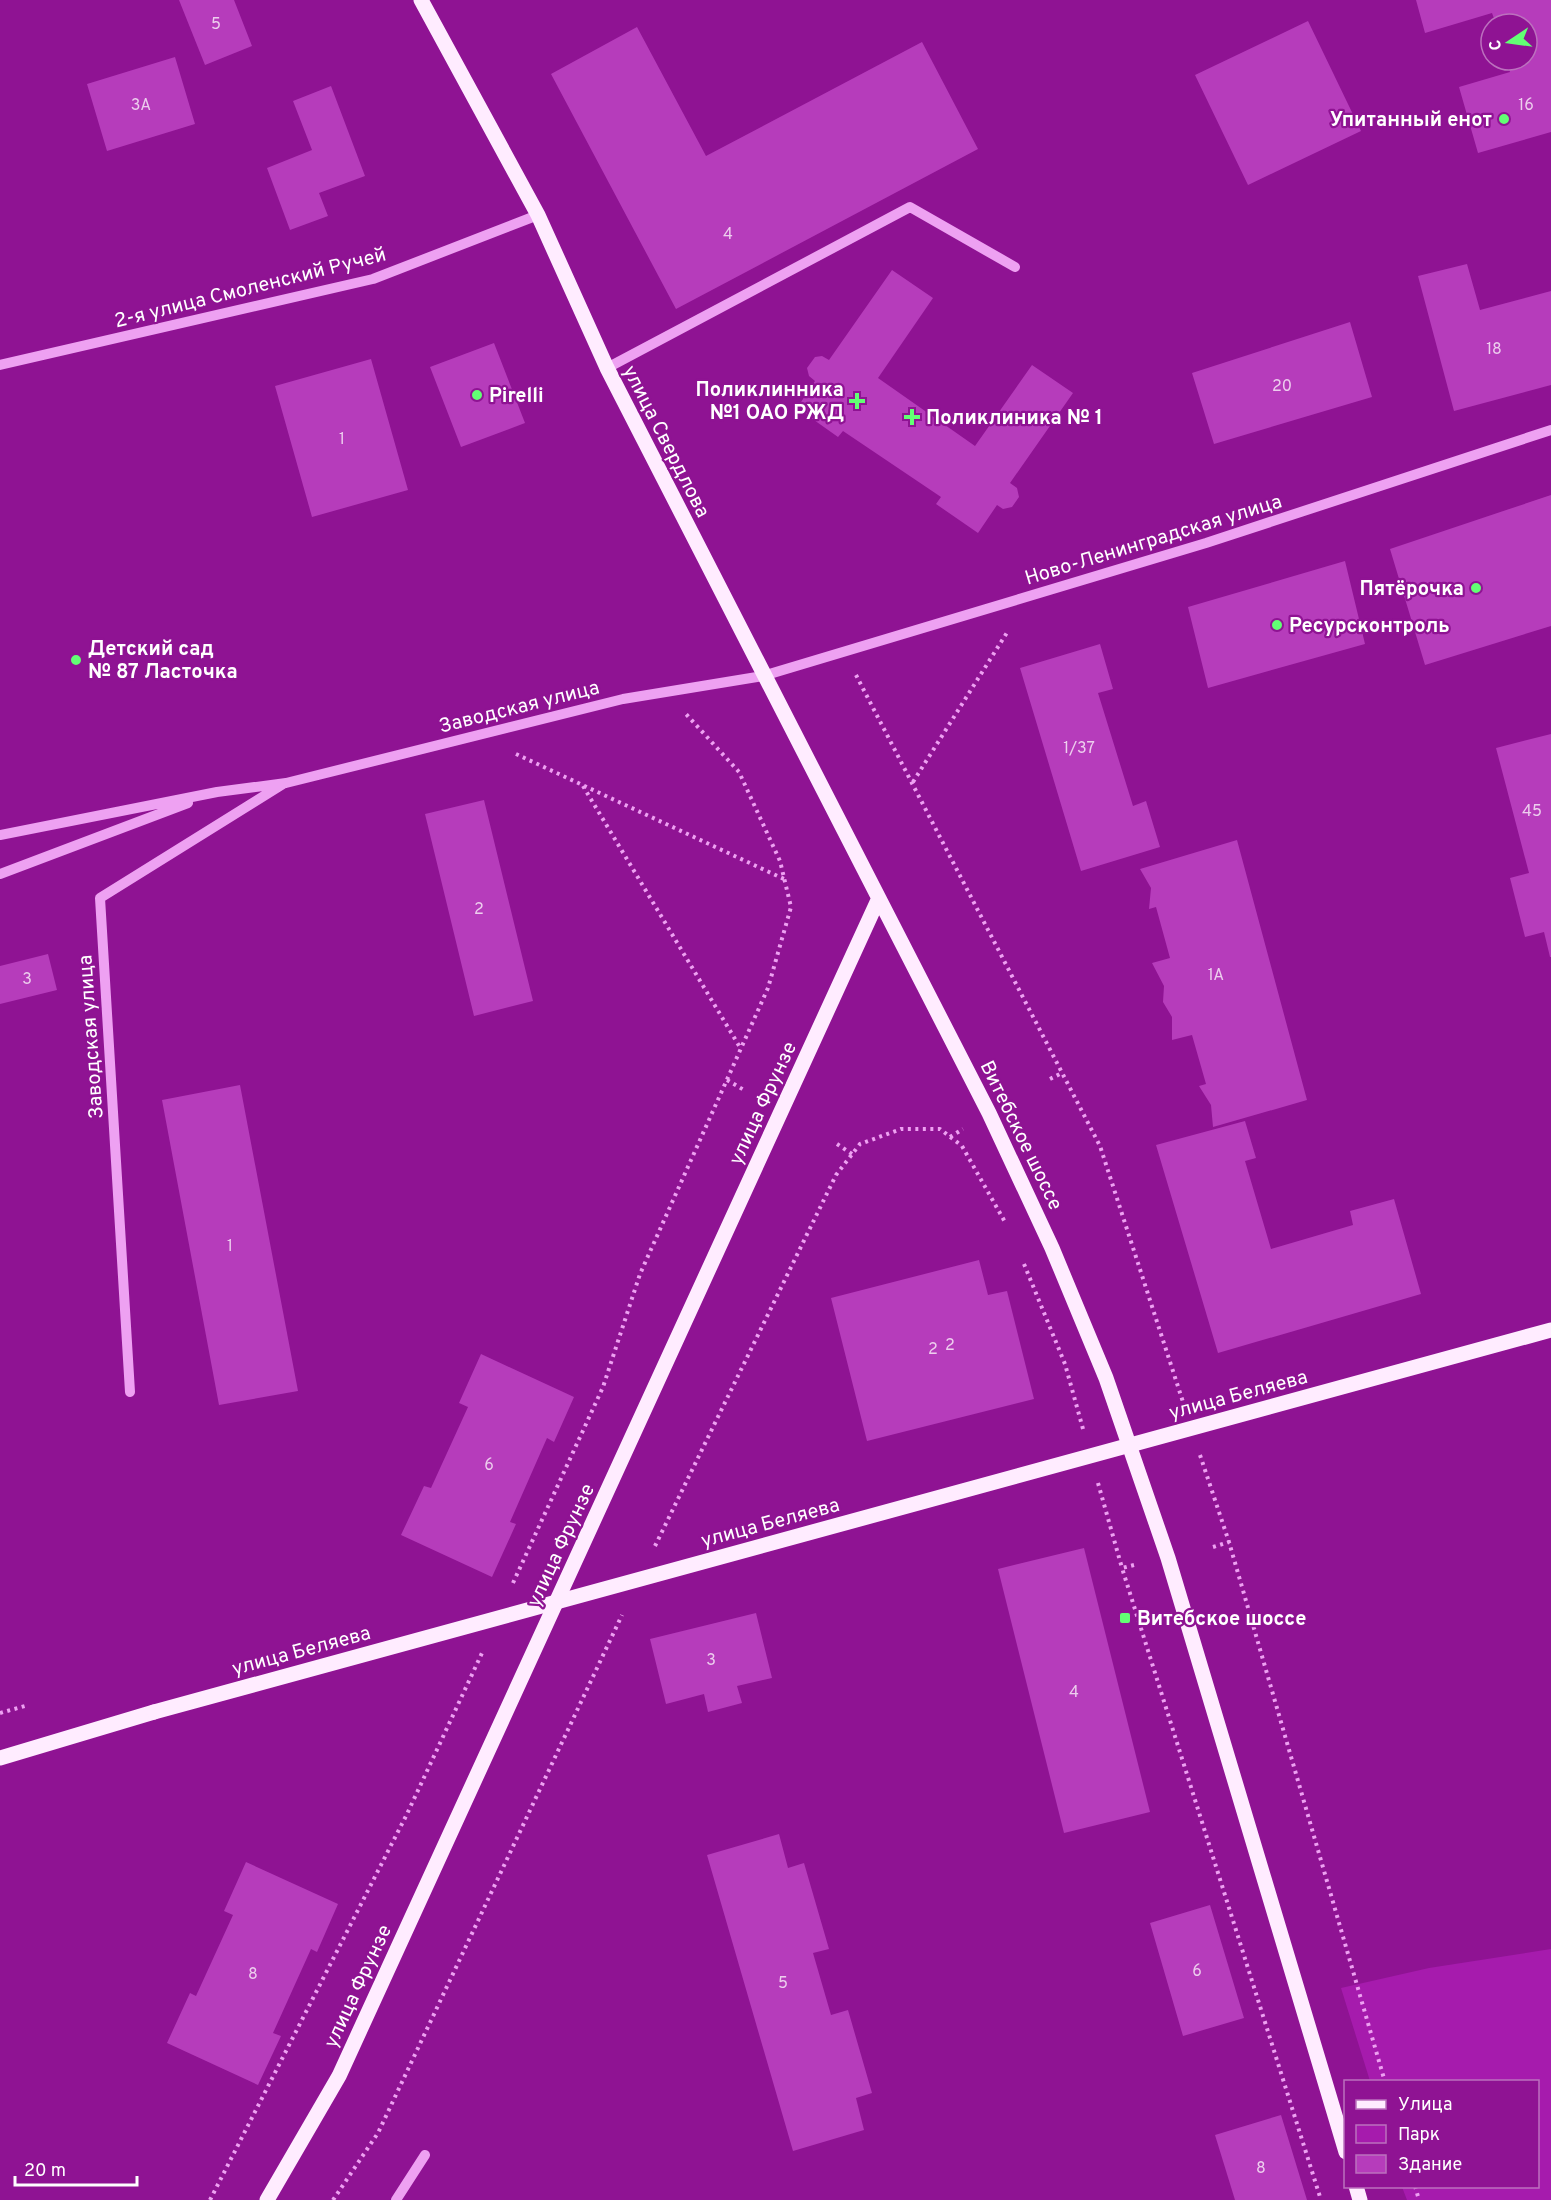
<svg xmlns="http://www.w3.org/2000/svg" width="1551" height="2200" font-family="Overpass,sans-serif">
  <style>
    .green { fill: #a61bad }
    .building { fill: #b63cbb }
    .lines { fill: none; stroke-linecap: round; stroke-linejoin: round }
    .path { stroke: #eea1f2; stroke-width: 4; stroke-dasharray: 3 4.5; stroke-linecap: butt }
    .minor { stroke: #eea1f2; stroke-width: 10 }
    .major { stroke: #ffecff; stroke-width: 15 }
    .major-bridge { stroke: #ffecff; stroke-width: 15 }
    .poi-dot { fill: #62ff74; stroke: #8f1393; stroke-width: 2 }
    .labels { text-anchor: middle; stroke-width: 4.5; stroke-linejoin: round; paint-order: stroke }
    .number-label { font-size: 16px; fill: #edceee }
    .poi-label { font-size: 20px; font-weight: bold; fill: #fff; stroke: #8f1393; text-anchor: start }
    .street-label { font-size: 20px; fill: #fff; stroke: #8f1393 }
  </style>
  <rect width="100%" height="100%" fill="#8f1393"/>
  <path class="green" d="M1551,1949v251h-144l-5,-13 136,-1v-104l-168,-1 -29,-93 88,-20z"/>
  <path class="building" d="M179,0h55l18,46 -47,19z
    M1416,0h135v132l-73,21 -19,-66 51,-15 -4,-12h21v-36h-31l-4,-11 -67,20z
    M1308,21l53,110 -113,54 -53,-110z
    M637,27l69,129 216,-114 56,107 -302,160 -125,-235z
    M175,57l20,67 -88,27 -20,-67z
    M331,86l34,90 -46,17 9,23 -38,14 -23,-62 45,-18 -19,-49z
    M1467,264l13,46 71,-19v94l-97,26 -36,-135z
    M892,270l41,28 -55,80 97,68 57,-81 41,28 -63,90 7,5 2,9 -7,10 -9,2 -6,-4 -19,28 -42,-29 5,-7 -98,-66 -5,6 -41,-29 18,-27 -6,-5 -2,-8 8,-11 7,-1 7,4z
    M1350,322l22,75 -158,47 -22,-71z
    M494,343l31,80 -64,24 -31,-80z
    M371,359l37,131 -96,27 -37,-131z
    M1551,495v131l-126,39 -35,-116z
    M1345,561l20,83 -157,44 -20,-81z
    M1100,644l13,45 -15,4 35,113 13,-5 14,46 -79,24 -61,-203z
    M1551,734v223h-1l-6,-25 -19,5 -15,-59 19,-5 -33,-125z
    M484,800l49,201 -59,15 -49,-202z
    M1237,840l70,260 -94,27 -2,-22 -12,-19 7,-2 -14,-49 -20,5v-23l-9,-15 1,-16 -12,-23 18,-5 -14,-51 -7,2 2,-21 -11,-19z
    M48,954l9,36 -57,14v-38z
    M240,1085l58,306 -79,14 -57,-305z
    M1245,1121l11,37 -11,3 26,88 82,-24 -3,-14 44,-12 27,95 -203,59 -62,-208z
    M979,1260l9,35 19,-4 27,108 -167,42 -36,-143z
    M481,1354l93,43 -20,45 -7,-4 -37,84 6,2 -24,53 -91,-42 23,-49 7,2 37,-81 -9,-4z
    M1084,1548l66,264 -86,21 -66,-264z
    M756,1613l16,65 -35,8 5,17 -34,9 -4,-18 -38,10 -16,-65z
    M779,1834l9,34 16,-5 25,86 -16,4 18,62 17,-5 24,83 -16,5 8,32 -71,21 -86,-296z
    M246,1862l92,42 -21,48 -6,-3 -38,84 8,3 -23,49 -91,-42 23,-50 6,3 37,-81 -9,-4z
    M1210,1905l34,113 -61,18 -33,-113z
    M1281,2115l26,85h-72l-20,-65z"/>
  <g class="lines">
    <path class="path" d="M856,675l244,471 83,256
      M516,754l268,125
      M913,782l95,-151
      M583,786l158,263
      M1050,1079l12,-6
      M727,1080l17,10
      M950,1137l13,-8
      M837,1144l15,10
      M1024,1264l41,100 18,65
      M1200,1455l29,87
      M1098,1483l24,85
      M655,1546l181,-371 24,-31 41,-15h39l22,17 43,76
      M1213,1547l16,-5 156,540
      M1134,1565l-12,3 199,632
      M513,1583l90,-196 37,-113 128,-286 23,-81 -11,-46 -41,-89 -53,-58
      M0,1713l25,-7
      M1415,2186l4,14
      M210,2200l197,-386 75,-161
      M333,2200l45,-67 244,-518"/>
    <path class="minor" d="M0,365l373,-86 165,-64
      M607,368l303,-161 105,60
      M0,835l217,-43 69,-9 337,-84 140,-23 443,-133 345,-113
      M0,874l188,-71
      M130,1392l-30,-494 183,-114
      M396,2200l29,-45"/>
    <path class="major" d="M421,0l117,215 69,153 382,745 63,135 54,130 62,180 178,594
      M0,1758l154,-46
      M1356,2186l4,14
      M267,2200l72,-124 539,-1176"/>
    <path class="major-bridge" d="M154,1712l1397,-382"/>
  </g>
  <g class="poi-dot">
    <circle cx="1504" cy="119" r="6"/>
    <circle cx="477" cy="395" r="6"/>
    <path d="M854 392h6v6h6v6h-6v6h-6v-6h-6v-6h6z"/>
    <path d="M909 408h6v6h6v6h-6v6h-6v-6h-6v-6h6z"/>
    <circle cx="1476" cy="588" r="6"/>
    <circle cx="1277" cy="625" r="6"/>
    <circle cx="76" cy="660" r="6"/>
    <rect x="1119" y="1612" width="12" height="12" rx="3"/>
  </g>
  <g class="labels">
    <g class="number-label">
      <text x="216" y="29">5</text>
      <text x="141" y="110">3А</text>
      <text x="1526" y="110">16</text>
      <text x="728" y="239">4</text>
      <text x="1494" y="354">18</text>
      <text x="1282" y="391">20</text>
      <text x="342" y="444">1</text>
      <text x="1079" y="753">1/37</text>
      <text x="1532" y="816">45</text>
      <text x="479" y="914">2</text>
      <text x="1216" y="980">1А</text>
      <text x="27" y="984">3</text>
      <text x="230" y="1251">1</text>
      <text x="950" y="1350">2</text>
      <text x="933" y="1354">2</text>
      <text x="489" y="1470">6</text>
      <text x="711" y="1665">3</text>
      <text x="1074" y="1697">4</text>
      <text x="1197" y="1976">6</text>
      <text x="253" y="1979">8</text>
      <text x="783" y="1988">5</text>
      <text x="1261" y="2173">8</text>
    </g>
    <g class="poi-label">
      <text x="1492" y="126" text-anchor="end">Упитанный енот</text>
      <text x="844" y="396" text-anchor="end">Поликлинника<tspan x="844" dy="23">№1 ОАО РЖД</tspan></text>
      <text x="489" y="402">Pirelli</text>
      <text x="926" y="424">Поликлиника № 1</text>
      <text x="1464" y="595" text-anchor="end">Пятёрочка</text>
      <text x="1289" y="632">Ресурсконтроль</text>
      <text x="88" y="655">Детский сад<tspan x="88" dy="23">№ 87 Ласточка</tspan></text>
      <text x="1137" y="1625">Витебское шоссе</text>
    </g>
    <g class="street-label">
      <text transform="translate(250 287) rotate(-14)" y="7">2-я улица Смоленский Ручей</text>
      <text transform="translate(667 441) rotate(63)" y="7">улица Свердлова</text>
      <text transform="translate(1153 539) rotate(-17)" y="7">Ново-Ленинградская улица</text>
      <text transform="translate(519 706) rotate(-14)" y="7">Заводская улица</text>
      <text transform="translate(90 1037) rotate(-94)" y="7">Заводская улица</text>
      <text transform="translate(762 1103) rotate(-65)" y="7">улица Фрунзе</text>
      <text transform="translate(1022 1135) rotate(64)" y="7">Витебское шоссе</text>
      <text transform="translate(1238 1394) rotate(-15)" y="7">улица Беляева</text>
      <text transform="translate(770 1522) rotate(-15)" y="7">улица Беляева</text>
      <text transform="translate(560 1545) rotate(-65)" y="7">улица Фрунзе</text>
      <text transform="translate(301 1650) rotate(-15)" y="7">улица Беляева</text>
      <text transform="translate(357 1986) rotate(-65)" y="7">улица Фрунзе</text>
    </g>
  </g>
  <rect x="1344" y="2080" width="195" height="108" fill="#8f1393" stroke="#bc71be" stroke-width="1.5"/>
  <rect x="1356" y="2100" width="30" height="9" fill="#ffecff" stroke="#bc71be" stroke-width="1.5"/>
  <text x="1398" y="2110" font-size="18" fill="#ffffff">Улица</text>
  <rect x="1356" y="2125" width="30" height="18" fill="#a61bad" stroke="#bc71be" stroke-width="1.5"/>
  <text x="1398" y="2140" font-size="18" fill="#ffffff">Парк</text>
  <rect x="1356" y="2155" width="30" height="18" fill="#b63cbb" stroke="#bc71be" stroke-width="1.5"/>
  <text x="1398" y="2170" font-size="18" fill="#ffffff">Здание</text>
  <g transform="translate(1509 42) rotate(257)"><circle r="28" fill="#8f1393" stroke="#bc71be" stroke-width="1.5"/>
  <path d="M0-4.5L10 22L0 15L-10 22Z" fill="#62ff74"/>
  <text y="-9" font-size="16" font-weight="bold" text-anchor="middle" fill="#ffffff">С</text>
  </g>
  <path d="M15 2176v9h122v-9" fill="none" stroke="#ffffff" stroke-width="3"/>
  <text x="24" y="2176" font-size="18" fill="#ffffff" stroke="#8f1393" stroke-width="4.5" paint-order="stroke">20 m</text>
</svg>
